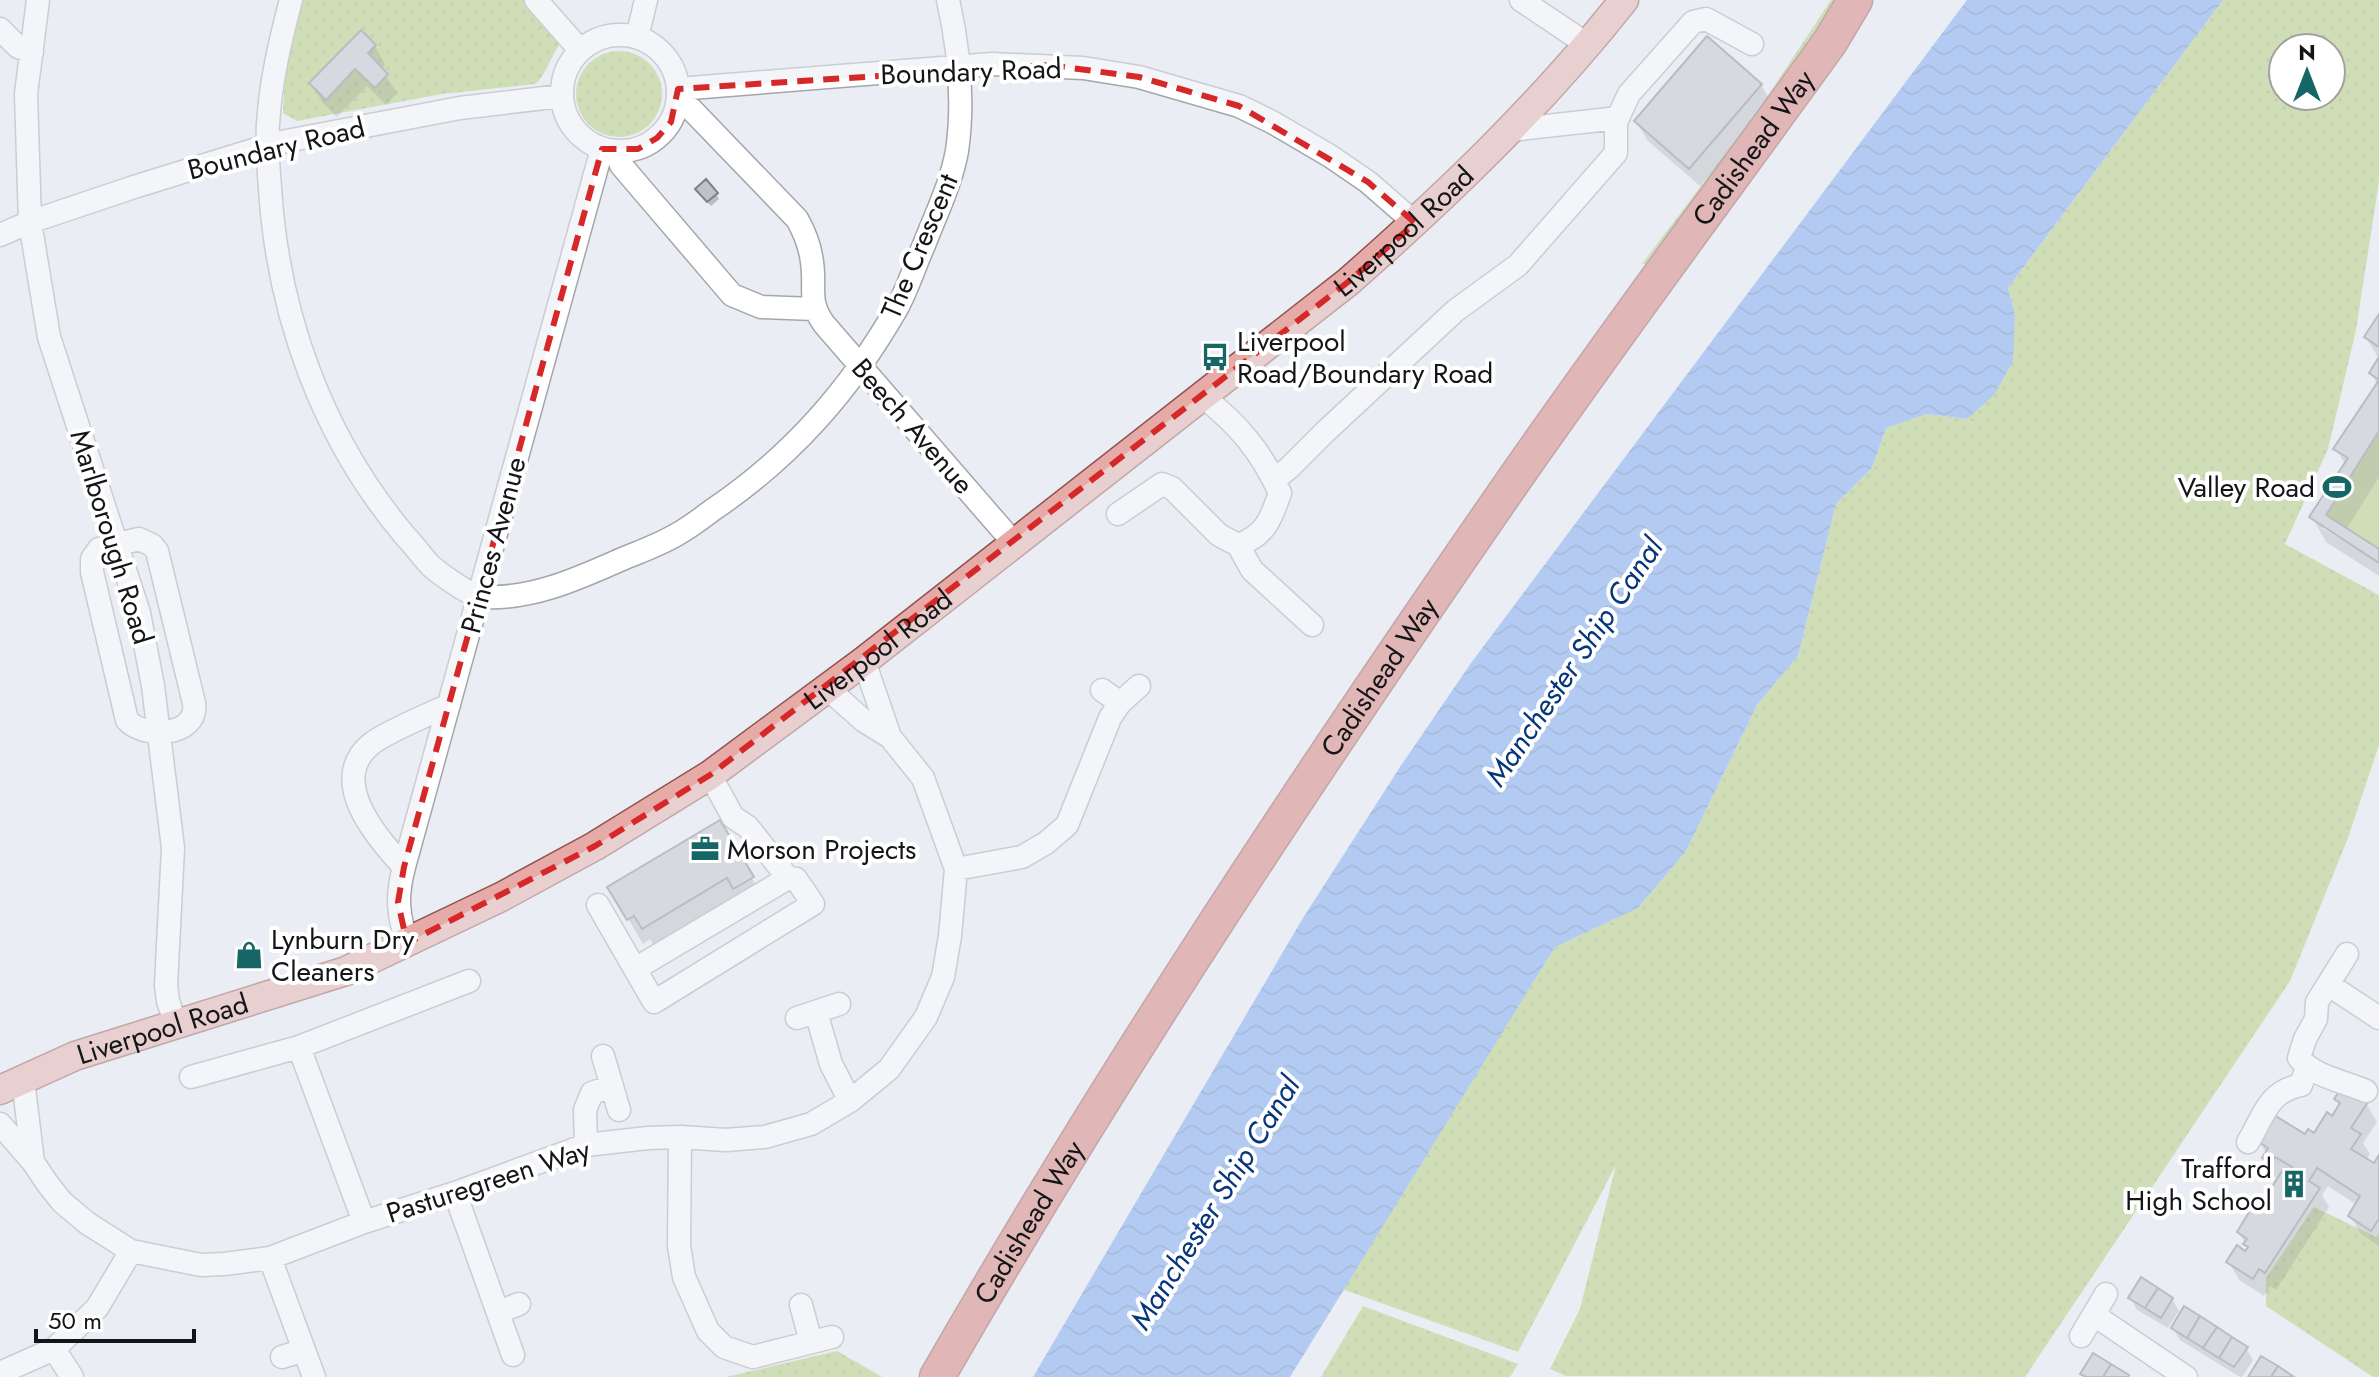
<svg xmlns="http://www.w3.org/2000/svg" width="2379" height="1377" font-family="Jost,sans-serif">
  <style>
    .green { fill: url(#green-dots); fill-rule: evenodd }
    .pitch { fill: #afcd70 }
    .water { fill: url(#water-waves) }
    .shadow { fill: #0003; fill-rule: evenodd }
    .building { fill: #bfc2c7; stroke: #7f8186; stroke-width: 2 }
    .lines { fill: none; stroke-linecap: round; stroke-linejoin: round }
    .minor-casing { stroke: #a4a6ac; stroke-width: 25 }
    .major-casing { stroke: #91524f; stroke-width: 31 }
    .highway-casing { stroke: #91524f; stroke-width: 37 }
    .minor { stroke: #fff; stroke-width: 22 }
    .major { stroke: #e6aba7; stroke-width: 28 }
    .highway { stroke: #d5736d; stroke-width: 34 }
    .marked { fill: none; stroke: #d62828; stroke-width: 6; stroke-dasharray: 16 10; stroke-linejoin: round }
    .labels { text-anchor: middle; stroke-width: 8; stroke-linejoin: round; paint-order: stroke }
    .street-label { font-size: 28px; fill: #141517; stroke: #fff }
    .poi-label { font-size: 28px; fill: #141517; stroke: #fff; text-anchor: start }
    .water-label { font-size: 30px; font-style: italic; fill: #07367b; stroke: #fff }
  </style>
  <defs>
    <pattern id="green-dots" width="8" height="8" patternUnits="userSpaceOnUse" patternTransform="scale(2)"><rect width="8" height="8" fill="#afcd70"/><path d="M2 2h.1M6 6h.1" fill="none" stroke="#96af60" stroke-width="1.8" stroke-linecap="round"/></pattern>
    <pattern id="water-waves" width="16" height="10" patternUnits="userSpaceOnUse" patternTransform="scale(2)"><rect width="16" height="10" fill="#71a3f3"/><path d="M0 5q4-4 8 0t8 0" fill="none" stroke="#5c84c4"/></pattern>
  </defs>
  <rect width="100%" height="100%" fill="#eaedf3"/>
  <path class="green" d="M302,0h222l37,42c-9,12 -16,35 -26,42l-93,10 -145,27 -14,-8c1,-39 8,-75 19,-113z
    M1831,0h5l-74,110 -116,154h-4l119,-158z
    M2223,0h156v181l-23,149 -28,119 -43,95 94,51v150l-31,93 -58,143 -265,396 -459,-1 -16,-7 30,-60 36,-144 -98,187 -176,-63 213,-342 83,-39 48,-57 71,-146 41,-49 38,-152 36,-36 14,-40 41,-14 40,5 48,-104 -7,-27zM2283,48h48v48h-48z
    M576 94a43 43 0 1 1 86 0a43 43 0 1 1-86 0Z
    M2314,1207l62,30 3,-3v143h-6l-107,-71v-28z
    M1363,1306l155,58 -8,13h-189z
    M837,1351l45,26h-156z"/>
  <path class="pitch" d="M2379,431v118l-53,-34z"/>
  <path class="water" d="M1967,0h256l-215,288 7,27 -2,46 -19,34 -27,24 -40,-5 -41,14 -14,40 -36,36 -38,152 -41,49 -71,146 -48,57 -83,39 -265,430h-257l270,-459 97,-151 71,-104z"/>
  <path class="shadow" d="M375,46l10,18 -4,5 16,24 -11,12 -19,-19 -30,31 -15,-15 -10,-18z
    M1761,85l11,18 -72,83 -53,-46 -11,-19z
    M700,194h16l3,5 -8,7z
    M2379,318v41l-13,-22z
    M2379,361v116l-33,53 33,21v25l-53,-34 -14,-25 34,-52 -10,-16 42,-64 -7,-12zM2325,525l15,10v4l-18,-11z
    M719,823l47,79 -109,50 -7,-13 -7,5 -33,-56z
    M2337,1100l29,3 11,19 -14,21 7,11 -4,6 9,6 4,-7v87l-18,-12 -11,-18 7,-11 -29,-19 -6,9 7,12 -53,83 -6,-4 -6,10 -25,-16 -10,-18 17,-8 3,-4 -10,-18 17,-17 23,-36 -5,-3 -10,-18 3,-4 -8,-13 55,-5 18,-18 8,-12z
    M2131,1298l41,1 7,12 -11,17 -31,-18z
    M2173,1328l73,20 7,12 -11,17h-2l-60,-37z"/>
  <path class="building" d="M361,30l15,15 -8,8 20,21 -13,14 -20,-19 -29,31 -17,-17z
    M1707,36l55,48 -73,85 -55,-48z
    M706,179l12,14 -11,9 -12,-13z
    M2379,314v33l-15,-10z
    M2379,357v74l-53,84 53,34v14l-70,-46 39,-59 -15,-9 46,-69 -10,-7z
    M720,820l34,57 -21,12 -6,-11 -85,51 -8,-13 -7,4 -20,-33z
    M2343,1086l25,16 -17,26 10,6 -10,15 23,14 5,-8v64l-8,12 -23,-15 12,-20 -43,-28 -8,13 11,7 -55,85 -6,-4 -6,10 -27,-17 11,-17 8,6 3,-4 -5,-3 4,-5 -10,-7 14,-23 5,3 26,-41 5,4 5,-8 -17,-10 -4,7 -9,-6 6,-10 -11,-7 17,-26 31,19 3,-5 6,4 13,-21 5,4 8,-13 -6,-4z
    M2141,1277l17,11 -13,20 -17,-10z
    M2158,1288l15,10 -12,20 -16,-10z
    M2184,1306l16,10 -13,22 -16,-10z
    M2200,1316l17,11 -14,21 -16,-10z
    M2217,1327l15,10 -13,21 -16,-10z
    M2232,1337l16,10 -14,20 -15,-9z
    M2093,1353l18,11 -8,13h-17l-6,-3z
    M2261,1356l17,10 -7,11h-23z
    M2111,1364l18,11 -1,2h-25z
    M2278,1366l16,11h-23z"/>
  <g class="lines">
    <defs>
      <path id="minor" d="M38,0l-12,94 4,128 19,115 90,276 14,73 20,162 -7,137 2,16 8,24
        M291,0c-10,37 -19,74 -22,112 -3,26 -1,51 1,76 8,128 53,251 136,349 9,9 16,20 25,29 9,8 41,31 51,31 49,3 95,-18 138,-37 19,-8 39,-15 56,-25 13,-7 26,-17 38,-26 78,-53 136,-119 183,-201 11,-20 18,-43 27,-63 12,-31 27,-61 33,-94 7,-49 2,-102 -9,-151
        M536,0l44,50
        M1521,0l67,45
        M0,29l18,18 14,5
        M562 93a58 58 0 1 1 116 0a58 58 0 1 1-116 0Z
        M637,37l9,-37
        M678,89l314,-25 91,4 56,9 100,29 33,16 58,34 38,26 47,41
        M678,101l13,8 106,110c8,14 13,26 15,43 4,27 -5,38 12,62l189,218
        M1511,130l107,-12
        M616,151l5,14 111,130 29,12 53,2
        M0,235l30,-13 104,-35 142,-44 184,-35 101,-12
        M1274,480l15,-12 36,-36 130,-121 63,-46 98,-112v-31l13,-28 64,-72 13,-3 46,25
        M1118,514l44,-30 10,4 47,47 19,10c27,-9 33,-26 42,-52 -19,-42 -42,-69 -78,-97
        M139,539l13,6 5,6 37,152c5,34 -51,36 -67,17l-35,-148v-13l7,-10z
        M1238,545l14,25 60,55
        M827,688l37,33 26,16
        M1102,690l18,13
        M404,867c-28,-30 -77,-87 -33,-123 17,-13 57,-29 78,-39
        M956,869l66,-12 24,-14 21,-18 43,-107 10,-15 19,-17
        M598,905l56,97 159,-98 -17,-25 -8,-1 -40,-51 -15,-10 -23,-42
        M407,943c-9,-29 -11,-46 -3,-76l198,-718
        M2347,954l-30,48 -1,17 -11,20 -6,19c16,19 44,23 67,33
        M635,969l153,-91
        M2329,985l50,33
        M816,1012l15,52 19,37
        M797,1018l42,-14
        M299,1047l65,175
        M603,1056l16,54
        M191,1077l108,-30 170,-66
        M23,1080l10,82
        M0,1124l33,38 14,21 15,19 25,21 44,28 70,14 23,-1 46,-6 94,-36 91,-29 131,-48 62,-7 32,-1 46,3 39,-3 46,-13 39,-23 39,-32 37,-52 17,-40 7,-41 6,-67 -33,-91 -33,-41 -26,-76
        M680,1137l-1,109 5,31 24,54 16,16 29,10 79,-20
        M2248,1142c16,-26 19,-50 53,-57l6,-18
        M586,1145l-1,-35 7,-17 20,-7
        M455,1193l58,162
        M270,1258l44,119
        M801,1305l10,37
        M498,1312l21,-8
        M2094,1315l92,62
        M2081,1336l25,-42
        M54,1349l18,28
        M282,1357l22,-7
        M0,1373l54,-24 43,-41 34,-57"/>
      <g id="major">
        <path id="s1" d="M0,1090l75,-34 271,-85 155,-74 94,-51 115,-71 154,-114 484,-379c99,-87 194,-178 276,-282"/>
      </g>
      <g id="highway">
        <path id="s2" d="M937,1377c176,-306 371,-600 572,-890 104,-150 214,-297 321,-445l25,-42"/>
      </g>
    </defs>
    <use href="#minor" class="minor-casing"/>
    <use href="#major" class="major-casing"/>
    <use href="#highway" class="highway-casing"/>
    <use href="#minor" class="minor"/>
    <use href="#major" class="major"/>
    <use href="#highway" class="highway"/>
  </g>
  <path d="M0 0H2379V1377H0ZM1049,65l90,12 100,29 129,76 47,41 -67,59 -638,493 -115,71 -188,97 -9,-41 6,-35 198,-718h36l19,-11 14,-16 7,-33z" fill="#eaedf3" fill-opacity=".55" fill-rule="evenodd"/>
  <path class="marked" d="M1049,65l90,12 100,29 129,76 47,41 -67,59 -638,493 -115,71 -188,97 -9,-41 6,-35 198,-718h36l19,-11 14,-16 7,-33z"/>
  <defs>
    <symbol id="bus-bare" viewBox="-9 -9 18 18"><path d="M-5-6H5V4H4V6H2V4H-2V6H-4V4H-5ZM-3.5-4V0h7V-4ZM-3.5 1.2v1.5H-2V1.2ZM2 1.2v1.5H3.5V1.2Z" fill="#176666" stroke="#fff" stroke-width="2.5" paint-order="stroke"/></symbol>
    <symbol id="stadium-bare" viewBox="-9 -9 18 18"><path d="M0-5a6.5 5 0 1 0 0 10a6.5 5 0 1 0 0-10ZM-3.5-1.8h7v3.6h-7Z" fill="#176666" stroke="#fff" stroke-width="2.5" paint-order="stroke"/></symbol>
    <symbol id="office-bare" viewBox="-9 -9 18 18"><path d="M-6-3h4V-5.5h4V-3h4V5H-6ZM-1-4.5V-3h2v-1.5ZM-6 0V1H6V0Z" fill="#176666" stroke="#fff" stroke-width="2.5" paint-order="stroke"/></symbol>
    <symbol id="shop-bare" viewBox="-9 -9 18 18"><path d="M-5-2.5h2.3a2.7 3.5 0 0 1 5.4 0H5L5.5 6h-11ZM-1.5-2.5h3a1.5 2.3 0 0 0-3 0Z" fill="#176666" stroke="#fff" stroke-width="2.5" paint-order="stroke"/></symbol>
    <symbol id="building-bare" viewBox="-9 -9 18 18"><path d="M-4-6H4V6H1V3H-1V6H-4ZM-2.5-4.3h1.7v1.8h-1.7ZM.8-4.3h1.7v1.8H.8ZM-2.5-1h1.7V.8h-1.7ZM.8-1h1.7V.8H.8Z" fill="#176666" stroke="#fff" stroke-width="2.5" paint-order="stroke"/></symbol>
  </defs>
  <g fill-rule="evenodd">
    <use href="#bus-bare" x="1195" y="337" width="40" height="40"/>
    <use href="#stadium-bare" x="2317" y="467" width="40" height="40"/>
    <use href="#office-bare" x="685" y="829" width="40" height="40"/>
    <use href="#shop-bare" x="229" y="935" width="40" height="40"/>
    <use href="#building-bare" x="2274" y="1164" width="40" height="40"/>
  </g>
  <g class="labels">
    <g class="street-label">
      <text transform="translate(971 71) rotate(-2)" y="10">Boundary Road</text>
      <text transform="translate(276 148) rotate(-14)" y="10">Boundary Road</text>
      <text dy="10" stroke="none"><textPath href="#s2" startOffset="1476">Cadishead Way</textPath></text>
      <text dy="10" stroke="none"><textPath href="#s1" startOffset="1662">Liverpool Road</textPath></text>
      <text transform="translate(919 246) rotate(-67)" y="10">The Crescent</text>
      <text transform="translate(913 426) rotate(49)" y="10">Beech Avenue</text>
      <text transform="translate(112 537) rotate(73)" y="10">Marlborough Road</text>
      <text transform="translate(493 545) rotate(-75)" y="10">Princes Avenue</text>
      <text dy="10" stroke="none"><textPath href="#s1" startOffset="990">Liverpool Road</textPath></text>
      <text dy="10" stroke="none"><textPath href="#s2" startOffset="828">Cadishead Way</textPath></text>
      <text dy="10" stroke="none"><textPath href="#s1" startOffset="174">Liverpool Road</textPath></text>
      <text transform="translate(488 1181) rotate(-18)" y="10">Pasturegreen Way</text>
      <text dy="10" stroke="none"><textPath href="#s2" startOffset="180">Cadishead Way</textPath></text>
    </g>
    <g class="poi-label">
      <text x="1237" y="351">Liverpool<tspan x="1237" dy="32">Road/Boundary Road</tspan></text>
      <text x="2315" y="497" text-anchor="end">Valley Road</text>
      <text x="727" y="859">Morson Projects</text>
      <text x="271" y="949">Lynburn Dry<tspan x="271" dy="32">Cleaners</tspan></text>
      <text x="2272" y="1178" text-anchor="end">Trafford<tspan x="2272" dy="32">High School</tspan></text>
    </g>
    <g class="water-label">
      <text transform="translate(1574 662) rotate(-56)" y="10">Manchester Ship Canal</text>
      <text transform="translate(1215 1203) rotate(-58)" y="10">Manchester Ship Canal</text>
    </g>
  </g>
  <g transform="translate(2307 72)"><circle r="38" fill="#ffffff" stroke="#a1a1a2" stroke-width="2"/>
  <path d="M0-6L14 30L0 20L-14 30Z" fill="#176666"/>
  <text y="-12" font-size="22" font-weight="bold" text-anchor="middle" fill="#141517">N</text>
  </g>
  <path d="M36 1329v12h158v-12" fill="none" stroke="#141517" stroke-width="4"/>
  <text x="48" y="1329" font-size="24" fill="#141517" stroke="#ffffff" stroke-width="6" paint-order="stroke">50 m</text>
</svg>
